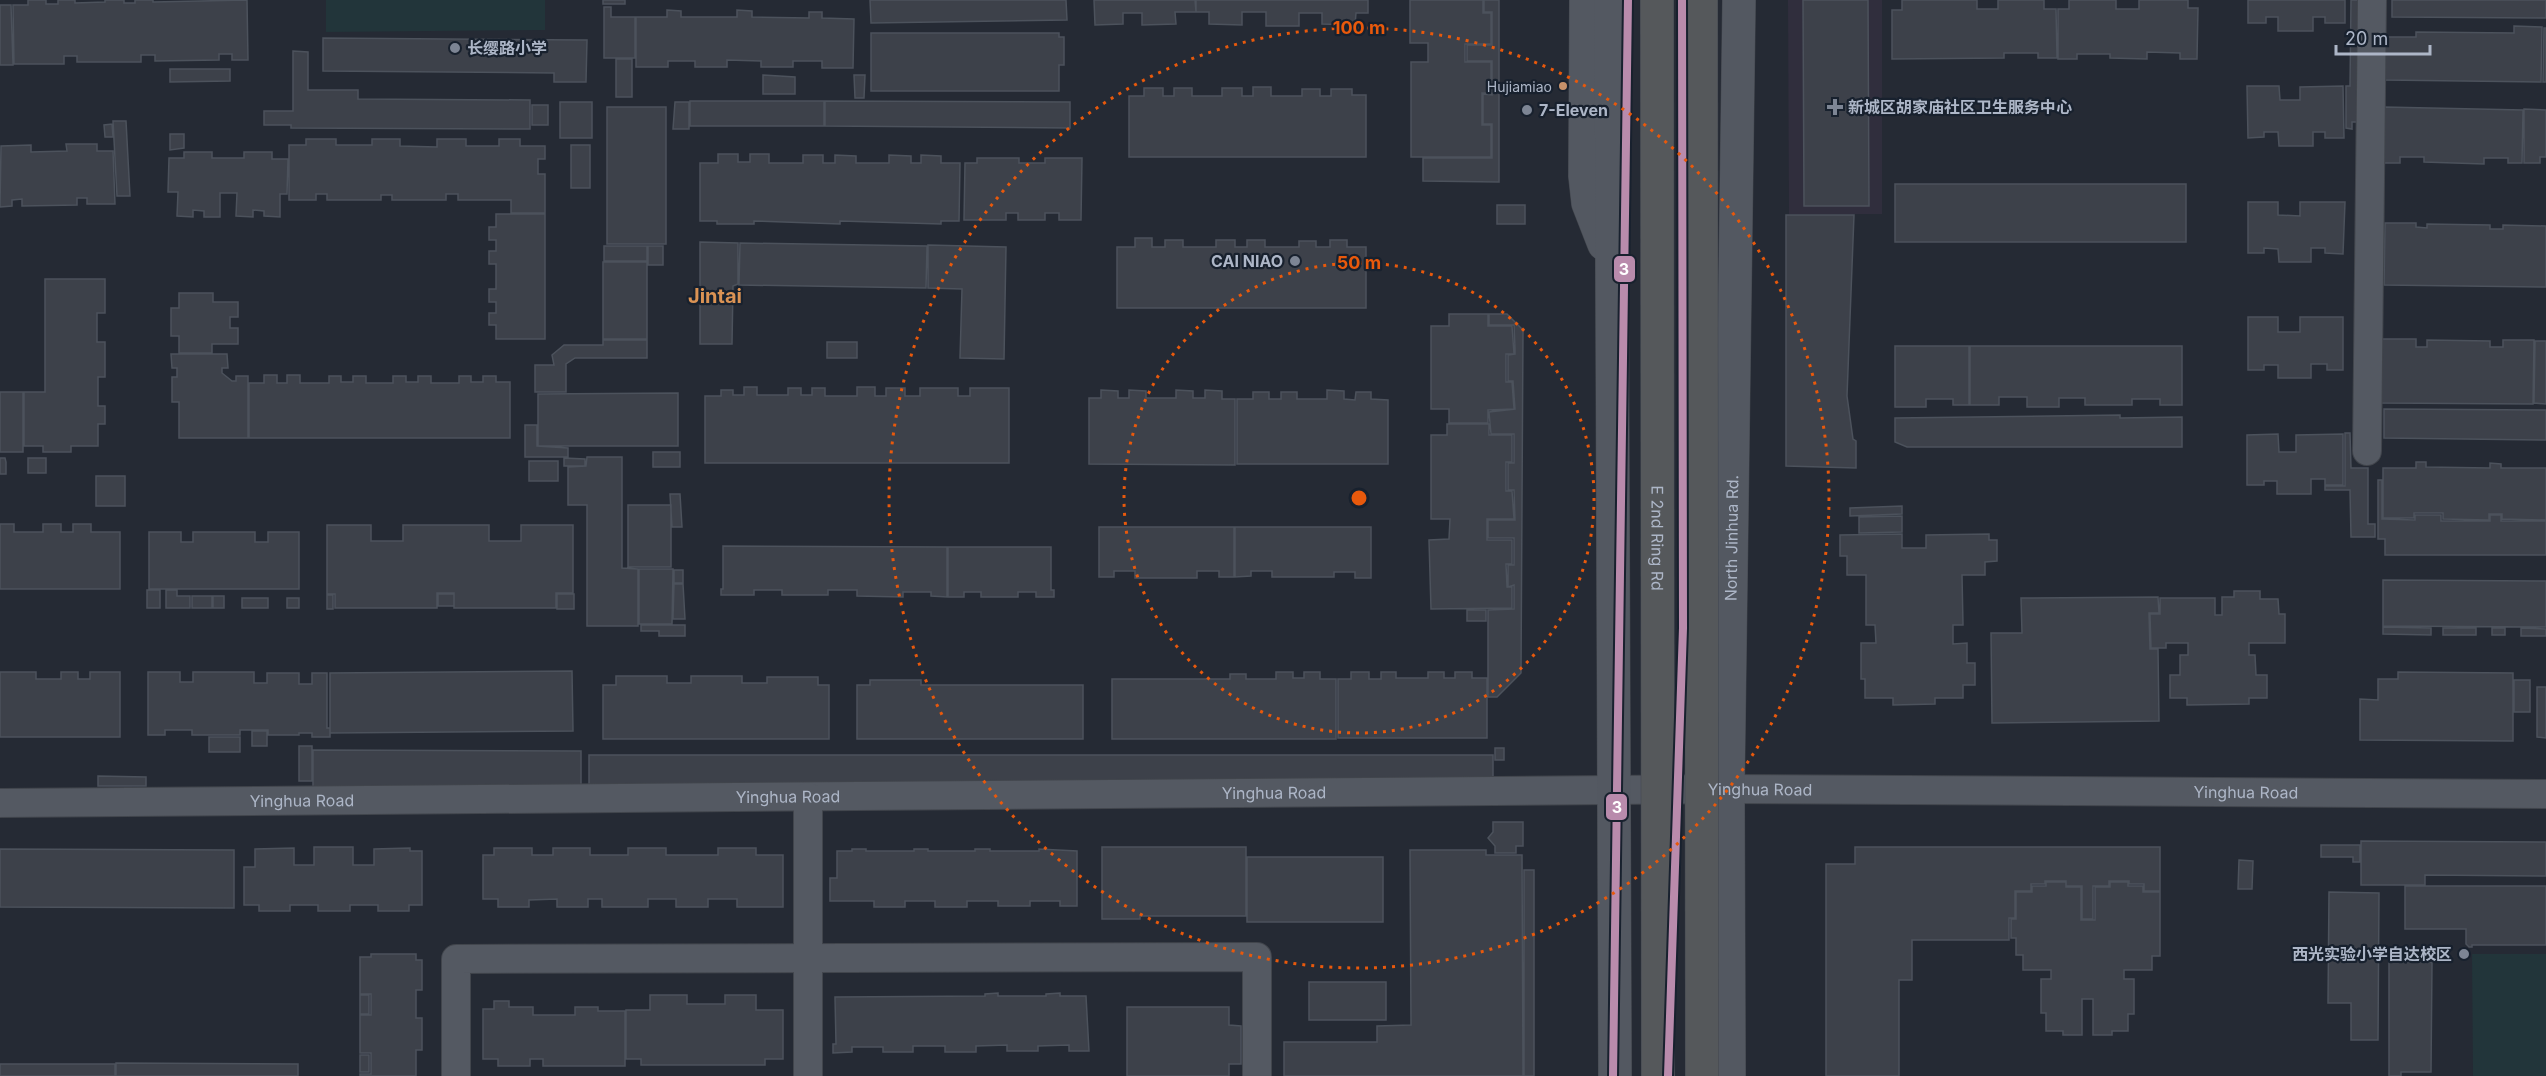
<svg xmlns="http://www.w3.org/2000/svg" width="2546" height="1076" font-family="Inter,'Noto Sans SC',sans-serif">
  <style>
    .medical { fill: #302e3d }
    .green { fill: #22353a }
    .building { fill: #3d414a; stroke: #4c525c; stroke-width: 1.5 }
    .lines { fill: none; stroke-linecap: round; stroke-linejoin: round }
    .street-casing { stroke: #41454c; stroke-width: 30 }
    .secondary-casing { stroke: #41454c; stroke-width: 34 }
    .street { stroke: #545962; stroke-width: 28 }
    .secondary { stroke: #535861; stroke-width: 33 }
    .highway-bridge-casing { stroke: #414650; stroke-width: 34; stroke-linecap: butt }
    .highway-bridge { stroke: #55585b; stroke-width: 33 }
    .metro-1-casing { stroke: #18212e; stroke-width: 12 }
    .metro-1 { stroke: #b98bac; stroke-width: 8 }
    .ring { fill: none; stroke: #e8590c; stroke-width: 3; stroke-dasharray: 3 6 }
    .poi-dot { fill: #7d8594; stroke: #18212e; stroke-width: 2 }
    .bus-dot { fill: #c7916a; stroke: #18212e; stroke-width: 2 }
    .labels { text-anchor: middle; stroke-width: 4.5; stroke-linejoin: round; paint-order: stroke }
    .bus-label { font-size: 14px; fill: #adb6c7; stroke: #18212e; text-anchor: end }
    .poi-label { font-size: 16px; font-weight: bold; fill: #adb6c7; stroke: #18212e; text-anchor: start }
    .street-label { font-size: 16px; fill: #adb6c7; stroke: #18212e }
    .quarter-label { font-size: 20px; font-weight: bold; fill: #db9354; stroke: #18212e }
    .centre { fill: #e8590c; stroke: #18212e; stroke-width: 3 }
    .ring-label { font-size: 18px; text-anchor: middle; font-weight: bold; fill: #e8590c; stroke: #18212e; stroke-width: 4.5; stroke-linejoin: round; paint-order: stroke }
    .line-badge { stroke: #18212e; stroke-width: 2 }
    .badge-label { font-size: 16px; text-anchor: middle; font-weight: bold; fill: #fff }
  </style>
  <rect width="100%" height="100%" fill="#252a34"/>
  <path class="medical" d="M1788,0h94v214h-93z"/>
  <path class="green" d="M326,0h219v30l-219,2z
    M2472,954h74v122h-73z"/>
  <path class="building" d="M28,0h18v4h12v-4h17v3l30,-1v-2h19v3h11v-3h18v2l94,-2 1,60h-16v-6h-13v6l-64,1v-6h-14v7h-64v-6h-13v8h-50l-1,-59h15z
    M603,0h22v4h-22z
    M870,0h196l1,20 -196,3z
    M1094,0h101l1,12h-21l1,12 -34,1v-12h-19v11l-28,1z
    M1196,0h172v13h-12l-1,12 -33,-1v-11h-23v13h-33v-14h-24v13l-33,-1v-12h-13z
    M1410,0h73v13h8v31h-26v18h26v31h-9v32h9v32h-80v-95h17v-19h-18z
    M1484,0h15v182l-76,-1v-23h69v-34h-9v-30l9,1v-34h-25v-16h25v-33h-8z
    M1803,0h65l1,206h-65z
    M1902,0h75v9h21v-9h46v9h12l1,49h-19v-5h-34v5l-112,1v-49h10z
    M2069,0h47v9h23v-9h49v8h10l-1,51h-17v-6l-33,-1v7l-37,-1v-4h-33v5h-19v-50h11z
    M2248,0h97v23h-20v-6h-12v14h-35v-14h-12v6h-18z
    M2351,0h8l-1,122h-6v7l-6,-1v-42h4z
    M2392,0h154v18l-154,-1z
    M0,5h11l2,60h-13z
    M604,7h7v10h24v41h-31z
    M667,10l14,1v6h56v-7l15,1v6l57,1v-6h13v6l32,1 -1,49h-31v-7h-29v6h-32v-6l-34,-1v7h-32v-6h-27v6h-32v-50h31z
    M2514,26l28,1 -1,55 -156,-2v-43h31v-5l98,1z
    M2544,28h2v54h-3z
    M871,33h188v4h5v28h-5v26h-188z
    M323,38l264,2 -1,42h-32v-9l-231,-2z
    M293,51l15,1v38h50v9l172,1v29l-239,-1v-3h-27v-14h29z
    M616,59h16v38h-16z
    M170,69h60v12l-60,1z
    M763,75l32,2v17h-32z
    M854,75h11l-1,23h-9z
    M2247,86h32l1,14h20v-13l43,-1 1,52h-19v-6h-12v14h-34l-1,-14h-14v5l-16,1z
    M1253,87h18v9h31v-7h18v7h11v-7h21v6h14v62h-237v-61h15v-8h19v8h11v-8h18v8h30v-8h20v8h11z
    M690,101h134v25h-134z
    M825,101l245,1v26l-245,-2z
    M560,102h32v36h-32z
    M675,102h14v27h-16z
    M532,105h16v20h-16z
    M607,107h59v137h-59z
    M2384,107l139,3 -1,53h-14v-5h-24v6l-60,-2v-5h-24v6h-17z
    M2524,109l22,1v47h-6v6h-16z
    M113,121h13l4,75h-13z
    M112,124l1,13h-8l-1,-12z
    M170,134h14v14l-14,2z
    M306,139h30v6h36v-6h28v7l37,1v-8h29v7h33v-7h21v7h25v13h-7v15h7v39h-34v-13h-53v-6h-12v6h-54v-5h-11v5h-54v-6h-11v6h-27v-55h17z
    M66,144h31v7h16l2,53h-28v-6h-10v7l-55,1v-7l-10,1v6l-12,1 1,-61 30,-1v7l36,-1z
    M571,145h19v43h-19z
    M184,152h28v6h32v-6h28v7h16l-1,35h-7v23l-16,-1v-5l-11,-1v7l-17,-1 1,-23h-17v24h-16v-6l-11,-1v7l-16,-1 1,-24h-10l1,-34h15z
    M718,154h20v8h12v-8h19v9h34v-8h20v8h12v-8l21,1v7h33v-8l22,1v7h10v-8l20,1v7h19l-1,58h-18v3l-101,-3v3l-86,-3v3h-37v-3h-17v-58h18z
    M977,158h42v5h26v-5h37l-1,62h-22v-7h-14v7h-27v-7h-12v7h-42l1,-57h12z
    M1895,184h291v58h-291z
    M2248,202h30v13l22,1v-14h45l-2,52 -18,-1v-5h-14v14h-32l-1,-13 -14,-1v5h-16z
    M1497,205h28v19h-28z
    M496,214h49v125h-49v-14h-7v-12h7v-11h-7v-13h7v-25h-7v-13h7v-11h-7v-13h7z
    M1786,215h68l-7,181 6,43 3,2v27l-70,-2z
    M2385,223h31v4l11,1v-4l63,1v4h13v-4l43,1v61l-162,-2z
    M1135,238h17v9h13v-7h18v7h33v-7h19v7h12v-7h18v7h34v-6h17v6h14v-7h17v7h19v61h-249v-61h18z
    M700,242l38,1v41l-5,2 -1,58h-32z
    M740,243l187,3 -1,42 -187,-3z
    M928,245l78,2 -2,112 -44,-1 2,-69 -34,-1z
    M604,246h43v15h-43z
    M648,246h15v19h-15z
    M603,262h44v77h-44z
    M45,279h60v34h-8v29h8v35h-7v29h7v18h-7v22h-27v6h-28v-6h-19v-54h21z
    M179,293h34v9h25v15h-8v11h8v16h-26v9h-33v-17h-8v-28h8z
    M1449,314h39v12h24l2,28h-8v28h6l2,27 -26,1v13h-39v-14h-18v-83h18z
    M1489,314h18l16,16 -2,343 -24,24h-9v-87l26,-1v-24l-6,2v-22h6v-27h-26v-18h27l-1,-30h-6v-27h6v-29h-23l-2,-22 26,-3 -2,-28h-5v-26l7,-1v-6l-1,-23h-25z
    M2248,317h30v15h22v-15h43v53h-16v-6h-16v14h-33v-13h-14v5h-16z
    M2381,339h35v8h11v-7l63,1v6h13v-7h31l-1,64 -152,-1z
    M603,340h44v18h-72l-9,6v28h-31v-27h19l-2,-10 12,-10h39z
    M2535,341h11v63l-12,-1z
    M827,342h30v16h-30z
    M1895,346h74v59h-16v-6h-27v8h-31z
    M1970,346h212v59h-22v-6h-28v6h-47v-7h-26v9h-32v-10h-28v8h-29z
    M171,354h56l1,14h-6v5l10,8h4v-5h12v62h-69v-36h-7v-25h5v-9h-5z
    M264,375h13v8h10v-8h13v8h29v-7h12v6h12v-6h13v7h27v-7h13v6h12v-6h13v7h28v-7h12v6h12v-6h13v6h14v56h-261v-55h15z
    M744,387h13v8h31v-7h13v7h11v-7h13v8h32v-9h18v9h11v-8h19v8h15v-8h38v8h12v-8h39v75h-304v-67h16v-6h12v5h11z
    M1101,390l17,1v7h11v-8l17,1v7h30v-8l17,1v7h12v-8l17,1v8h13v66l-146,-1v-66h12z
    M1327,390l17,1v8l11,1 1,-8h15v7l17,1v64h-151v-65h16v-7h16v7h12v-7h16v7h30z
    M0,392h23v60h-23z
    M678,393v53h-140v-52z
    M2384,409l162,1v30l-162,-2z
    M2120,415v3l62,-1v30h-275l-12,-5v-24z
    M1447,424h42v11h23v27h-6v29h6l2,28h-27v21h25v24h-6l1,23h5v21l-81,1 -2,-69 20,-1 1,-20h-19v-84h16z
    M525,425h12v21l31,2v9h-43z
    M2345,433h5l1,35h17v56h7v13h-24l-1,-47h-25v-4h20z
    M2278,434l1,18h17v-17l47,-1v51h-18v-6h-14v15h-34v-13h-13v4h-17v-50z
    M653,452h27v15h-27z
    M587,457h35v111l16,1v57h-51v-121h-19v-38l18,-1z
    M0,458h5l1,4v12h-6z
    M28,458h18v15h-18z
    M564,458l21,1v7h-21z
    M529,461h29v20h-29z
    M2416,462h10v5l64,1v-5l11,1v4h45v52l-44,-1v-5h-13v6l-46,-1v-6h-29v5h-31v-50h33z
    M96,476h29v30h-29z
    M2378,480h4v39l33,1v-5h26v6h49v-6h11v6h45v34h-161v-16h-7z
    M670,494h10l2,33h-10z
    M628,505h43v62h-43z
    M1902,506v8l-52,2v-8z
    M1902,516v16l-43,1v-16z
    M0,524h14v8h29v-8h18v8h12v-8h18v8h29v57h-120z
    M327,525h44v16h32v-16h86v16h32v-16h52v68h-17v15h-102v-15h-17v15h-102v-14h-8z
    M1099,527h135v50h-15v-6h-22v7h-62v-7h-21v6h-15z
    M1235,527h136v51h-16v-6h-21v5h-62v-6h-21v5l-16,1z
    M149,532h32v10h12v-10h62v10h13v-10h31v57h-150z
    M1902,534v14h24v-13l63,-1v6h8v21l-12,1v13h-23l1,50h-10v19l14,-1v20h8v22h-12v13h-28v6l-42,1v-7h-28v-19h-4v-36h15l-1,-18h-9v-50h-19v-19h-7v-21z
    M723,546l224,1v50l-16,-1v-4h-28v5l-46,-1v-6h-29v5h-46v-5h-28v5h-33v-6h2z
    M948,547h103v43h3v7h-18v-5h-18v5h-37v-5h-17v5h-16z
    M639,569h34l-1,55h-33z
    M674,570h9v13h-9z
    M2383,580l163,1v46l-163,-1z
    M674,584h9l2,35h-12z
    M147,590h13v18h-13z
    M166,590h11v6h13v12h-24z
    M2234,591h26v8h18l1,15h6v29h-36v12h6l1,20h11v23h-18v6l-62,1v-7h-17v-23h10v-20h8v-12h-22v5h-15l-1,-34h10v-16h55v17h7v-18h12z
    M438,594h16v12h-16z
    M557,594h17v15h-17z
    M327,595h6v14h-6z
    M192,596h20v12h-20z
    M213,596h11v12h-11z
    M2158,597l1,16h-10l1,36h8l1,72 -167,2 -1,-90h31l-1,-35z
    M242,598h26v10h-26z
    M287,598h12v10h-12z
    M1467,610h19v11h-19z
    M641,625h44v11h-26v-5h-18z
    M2383,627l48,1v7l-48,-1z
    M2443,628h33v7h-33z
    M2492,628h13v7h-13z
    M2521,628l25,1v7h-25z
    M572,671l1,60 -243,2v-60z
    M0,672h36v7h25v-7h17v7h12v-7h30v65h-120z
    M148,672h32v10h13v-10h61v11h13v-10h32v11h13v-11h15v55h3v9h-18v-4h-13v2h-31v-5h-28v5h-48v-5h-27v5h-17z
    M1276,672h17v6h11v-6h16v7h16v60h-224v-60h118v-5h16v5h30z
    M1351,672h18v7h12v-7h15v6h32v-6h16v6h11v-6h17v6h15v60h-149v-59h13z
    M2398,672l115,1v68l-153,-1v-41l18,1v-21h20z
    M616,676h51v7h24v-7h51v7h25v-6h51v8h11v54h-226v-54h13z
    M870,680h51v5h162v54h-226v-54h13z
    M2514,680h16v32h-16z
    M2537,687h9v51l-9,-1z
    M252,731h15v15h-15z
    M209,737h31v15h-31z
    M299,746h13v35h-13z
    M1495,748h9v12h-9z
    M313,750l268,1v38l-268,-1z
    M589,755h904v32h-904z
    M98,776l48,1v9h-48z
    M1493,822h30v24h-7v7h-21v-7l-7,-8 5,-6z
    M2361,841l185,1v34l-121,-1v10h-64z
    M2321,845h39v17h-7v-5h-32z
    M314,847h39v18h21v-16l36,-1v3h12v54h-13v6h-31v-6h-28v6h-32v-6h-28v6h-31v-6h-15v-38h11v-18l39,-1v17h20z
    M1102,847h144v69h-106v3h-38z
    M1855,847h305v44h-16v-7h-15v-3h-20v5h-16v33h-11v-33h-16v-5h-21v3h-14v7h-16v27h-6v22h-97v40h-13v96h-73v-212h29z
    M494,848h38v7h21v-7h37v7h38v-7h38v7h52v-7h38v7h27v52h-46v-8h-29v8h-32v-8h-28v8h-46v-8h-14v8h-31v-8l-28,1v7h-31v-8h-15v-44h11z
    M0,849l234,1v58l-234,-1z
    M852,849h14v2h48v-2h14v2h47v-2h15v2h49v-2l38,2v55h-17v-5h-30v5h-32v-5h-31v6h-32v-6h-30v6h-31v-6h-44v-23h7v-27h15z
    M1410,850h76v5h36l1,221h-239v-34h93v-16l34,-1z
    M1247,857h136v65h-136z
    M2239,860l14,1 -1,28h-14z
    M1524,870h10v206h-10z
    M2046,882h20v5h15v33h14v-33h15v-5h18v4h15v6h17v64h-8v14h-28v9h10v35h-6v17h-16v4h-19v-36h-11v36h-19v-4h-17v-18h-5v-34h10v-9h-28v-15h-7v-17h-5v-19h5v-27h16v-6h14z
    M2405,886h141v59h-74v2h-3l-3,-3v-15h-61z
    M2329,892l50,1 -1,147h-27v-37h-23z
    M371,954h45v6h6v30h-6v28h6v32h-6v26h-56v-2h11v-21h-11v-38h11v-21h-11v-37h11z
    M2389,962h43l-1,110h-30v4h-12z
    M1309,982h77v38h-77z
    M998,993v3h48v-2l14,-1v3h26l3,55h-20v-6l-31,1v5h-31v-6l-31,1v6h-31v-6h-32v6h-30v-5h-31v5l-19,1v-9h3l-1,-47 150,-1v-2z
    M360,995h9v19h-9z
    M650,995h37v9h38v-9h31v15h27v49h-18v6h-124v-6h-15v-49h24z
    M494,1001h15v6h24v8h42v-8h23v4h27v55h-82v-7h-13v7h-32v-7h-15v-50h11z
    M1127,1007h102v18l12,1v38h-12v12h-102z
    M360,1055h9v17h-9z
    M116,1063l182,1v12h-182z
    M0,1064h115v12h-115z"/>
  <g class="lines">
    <defs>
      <g id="street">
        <path d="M2367,451l5,-451"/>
        <path id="s1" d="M0,803l1728,-14 818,5"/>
        <path d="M456,1076v-117l801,-2v119"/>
        <path d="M808,1076v-279"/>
      </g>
      <g id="secondary">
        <path d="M1586,0l-1,176 3,27 16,41"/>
        <path d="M1611,0l4,1076"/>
        <path id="s2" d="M1729,1076l-1,-287 11,-789"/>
      </g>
    </defs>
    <use href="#street" class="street-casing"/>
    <use href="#secondary" class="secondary-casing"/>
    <use href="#street" class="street"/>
    <use href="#secondary" class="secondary"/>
    <defs>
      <g id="highway-bridge">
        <path id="s3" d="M1657,0l1,1076"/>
        <path d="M1701,0l1,1076"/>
      </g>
    </defs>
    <use href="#highway-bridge" class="highway-bridge-casing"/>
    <use href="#highway-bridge" class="highway-bridge"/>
    <defs>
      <path id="metro-1" d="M1613,1076l15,-1076
        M1668,1076l15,-448 -1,-628"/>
    </defs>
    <use href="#metro-1" class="metro-1-casing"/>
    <use href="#metro-1" class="metro-1"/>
  </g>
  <g class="ring">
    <circle cx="1359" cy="498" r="235"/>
    <circle cx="1359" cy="498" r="470"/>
  </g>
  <g class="poi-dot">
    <circle cx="455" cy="48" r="6"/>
    <path d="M1832 98h6v6h6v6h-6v6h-6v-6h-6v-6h6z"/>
    <circle cx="1527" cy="110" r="6"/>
    <circle cx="1295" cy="261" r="6"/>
    <circle cx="2464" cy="954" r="6"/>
  </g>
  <circle class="bus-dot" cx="1563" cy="86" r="5"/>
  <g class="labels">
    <g class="bus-label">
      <text x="1552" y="92">Hujiamiao</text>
    </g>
    <g class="poi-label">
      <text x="467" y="54">长缨路小学</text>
      <text x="1848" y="113">新城区胡家庙社区卫生服务中心</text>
      <text x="1539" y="116">7-Eleven</text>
      <text x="1283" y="267" text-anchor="end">CAI NIAO</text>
      <text x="2452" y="960" text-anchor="end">西光实验小学自达校区</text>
    </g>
    <g class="street-label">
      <text dy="6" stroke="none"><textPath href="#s3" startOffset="538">E 2nd Ring Rd</textPath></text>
      <text dy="6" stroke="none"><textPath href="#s2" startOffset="538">North Jinhua Rd.</textPath></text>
      <text dy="6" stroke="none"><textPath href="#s1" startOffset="1760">Yinghua Road</textPath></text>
      <text dy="6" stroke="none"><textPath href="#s1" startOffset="2246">Yinghua Road</textPath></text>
      <text dy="6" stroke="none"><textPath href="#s1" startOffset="1274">Yinghua Road</textPath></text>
      <text dy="6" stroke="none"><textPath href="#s1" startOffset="788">Yinghua Road</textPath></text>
      <text dy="6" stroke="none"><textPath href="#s1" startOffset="302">Yinghua Road</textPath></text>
    </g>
    <g class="quarter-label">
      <text x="715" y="303">Jintai</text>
    </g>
  </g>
  <circle cx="1359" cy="498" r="9" class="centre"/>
  <g class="ring-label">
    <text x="1359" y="34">100 m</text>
    <text x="1359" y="269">50 m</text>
  </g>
  <g class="line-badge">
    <rect x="1613" y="255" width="23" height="28" rx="6" fill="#b98bac"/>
    <rect x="1605" y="793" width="23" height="28" rx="6" fill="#b98bac"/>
  </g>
  <g class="badge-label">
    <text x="1624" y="275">3</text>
    <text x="1617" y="813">3</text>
  </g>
  <path d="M2336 45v9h94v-9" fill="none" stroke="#adb6c7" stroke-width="3"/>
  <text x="2345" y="45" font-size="18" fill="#adb6c7" stroke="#18212e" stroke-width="4.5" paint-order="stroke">20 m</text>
</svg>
